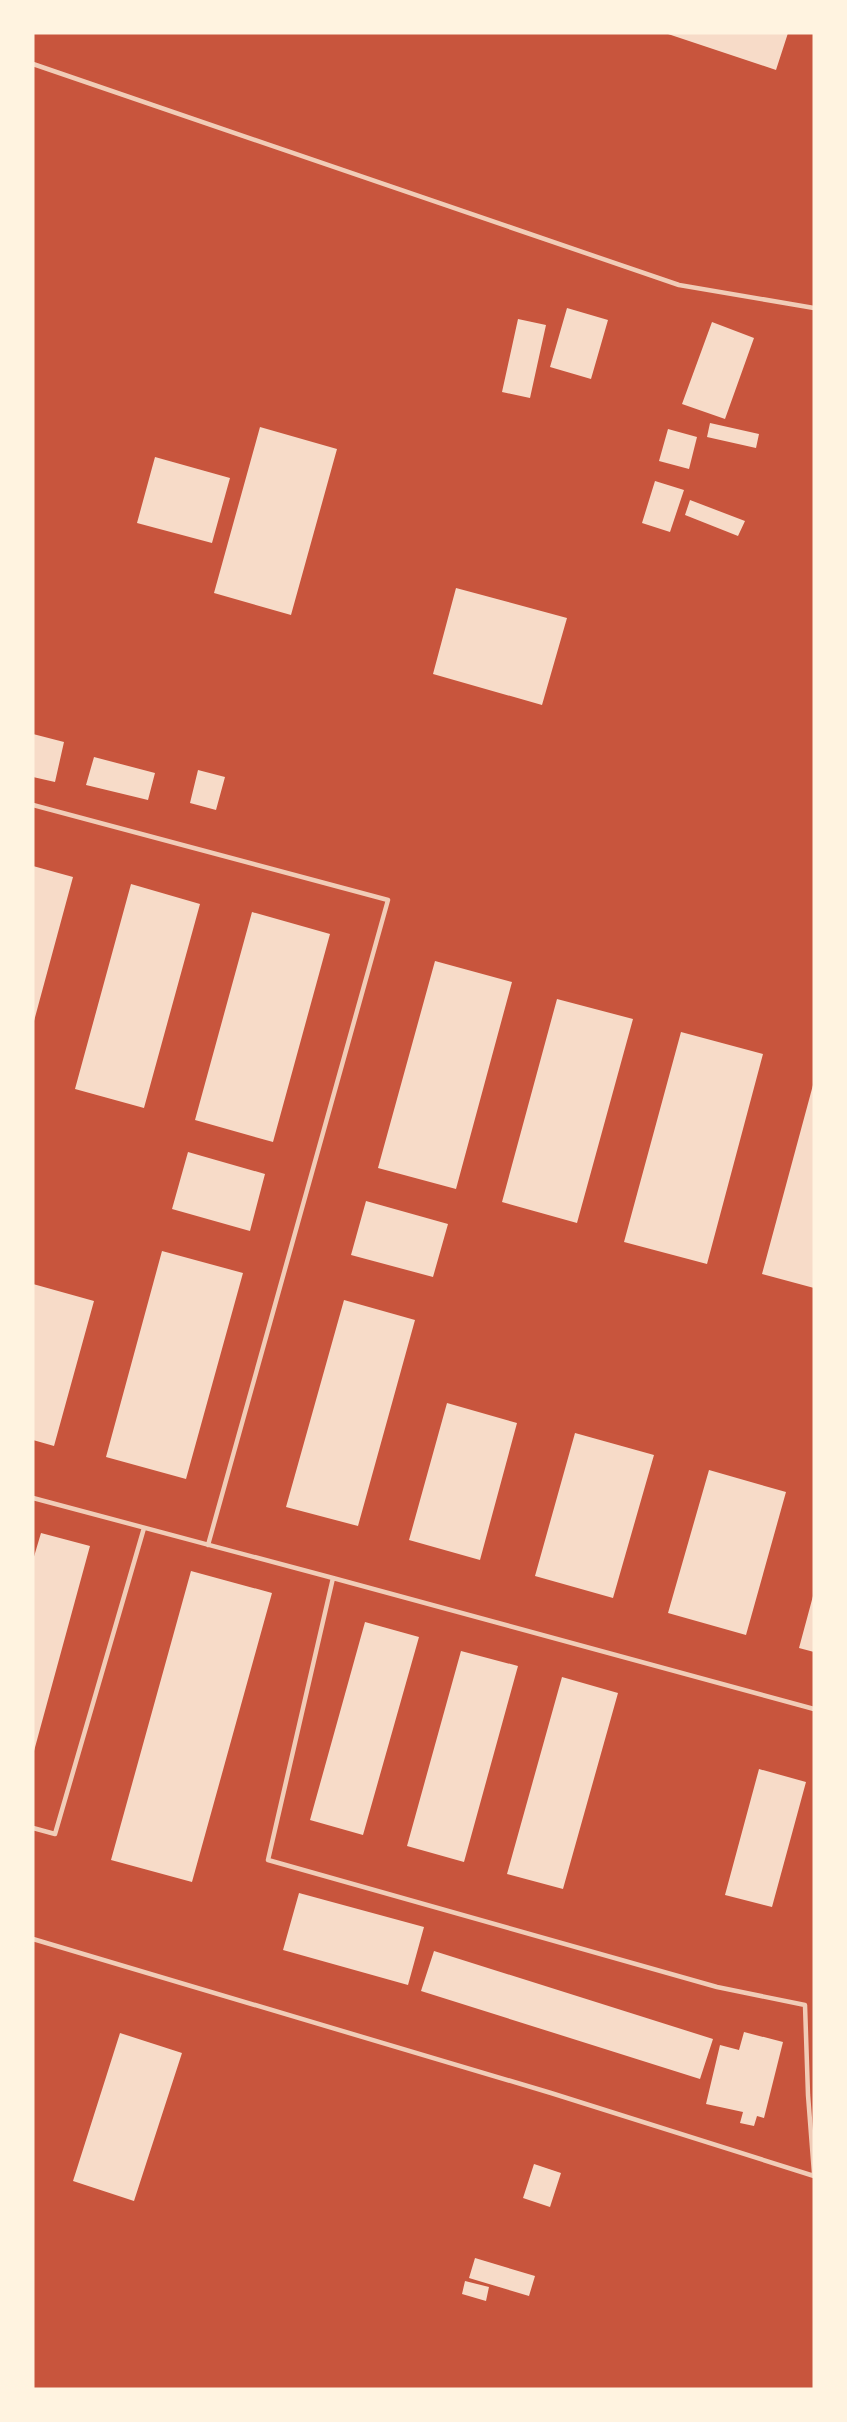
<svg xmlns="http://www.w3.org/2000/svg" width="847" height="2422" font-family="'Sofia Sans Condensed',sans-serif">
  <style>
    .building { fill: #f7dbc8 }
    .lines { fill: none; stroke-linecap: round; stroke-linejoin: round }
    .service { stroke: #f1ccb7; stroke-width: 4.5 }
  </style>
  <rect width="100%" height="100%" fill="#c8553d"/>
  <path class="building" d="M665,33h123l-12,37z
    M567,308l41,12 -17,59 -41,-12z
    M518,319l28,6 -16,73 -28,-6z
    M712,322l42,16 -29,81 -43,-15z
    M710,423l49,11 -3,14 -49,-11z
    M260,427l77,22 -46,166 -77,-22z
    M668,429l29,8 -8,32 -30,-8z
    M155,457l75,21 -18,65 -75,-20z
    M655,481l29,9 -14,42 -28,-9z
    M690,500l55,21 -7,15 -53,-21z
    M456,588l111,30 -25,87 -109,-31z
    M33,734l31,8 -9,40 -22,-5z
    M94,757l61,16 -7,27 -62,-15z
    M198,770l27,7 -9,33 -26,-7z
    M33,866l40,11 -39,144h-1z
    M131,884l69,20 -56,204 -69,-19z
    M252,912l78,22 -57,208 -78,-22z
    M435,961l77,21 -56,207 -78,-21z
    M557,999l76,20 -56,204 -75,-21z
    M681,1032l82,22 -56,210 -83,-22z
    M813,1085h1v203l-52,-14z
    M188,1152l77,22 -15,57 -78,-22z
    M366,1201l82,23 -15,53 -82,-22z
    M162,1251l81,22 -57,206 -80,-22z
    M33,1284l61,17 -40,145 -21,-6z
    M344,1300l71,20 -57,206 -72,-19z
    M447,1403l70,20 -37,137 -71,-20z
    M575,1433l79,22 -41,143 -78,-22z
    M709,1470l77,22 -40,143 -78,-22z
    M41,1533l49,13 -56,205 -1,-191z
    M191,1571l81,22 -80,289 -81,-22z
    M813,1596h1v56l-15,-4z
    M365,1622l54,15 -56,198 -53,-15z
    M461,1651l57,15 -54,196 -57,-16z
    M562,1677l56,16 -55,196 -56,-15z
    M759,1769l47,13 -34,125 -47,-12z
    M299,1893l125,34 -16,58 -125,-35z
    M434,1951l279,88 -13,40 -279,-88z
    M744,2032l39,10 -19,76 -7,-2 -3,10 -14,-3 3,-11 -37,-8 14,-59 19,5z
    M120,2033l62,20 -48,148 -61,-20z
    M534,2164l27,9 -11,34 -27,-9z
    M475,2258l60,18 -6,20 -60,-18z
    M465,2281l24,6 -3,14 -24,-7z"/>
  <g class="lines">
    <path class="service" d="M33,64l646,221 135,23
      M33,805l355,95 -180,645
      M33,1498l300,80 -65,282 449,127 88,18 3,90 6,78
      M333,1578l481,131
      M33,1828l22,6 89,-306
      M33,1939l518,154 263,83"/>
  </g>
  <rect width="847" height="2422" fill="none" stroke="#fff3e0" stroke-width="69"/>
</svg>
